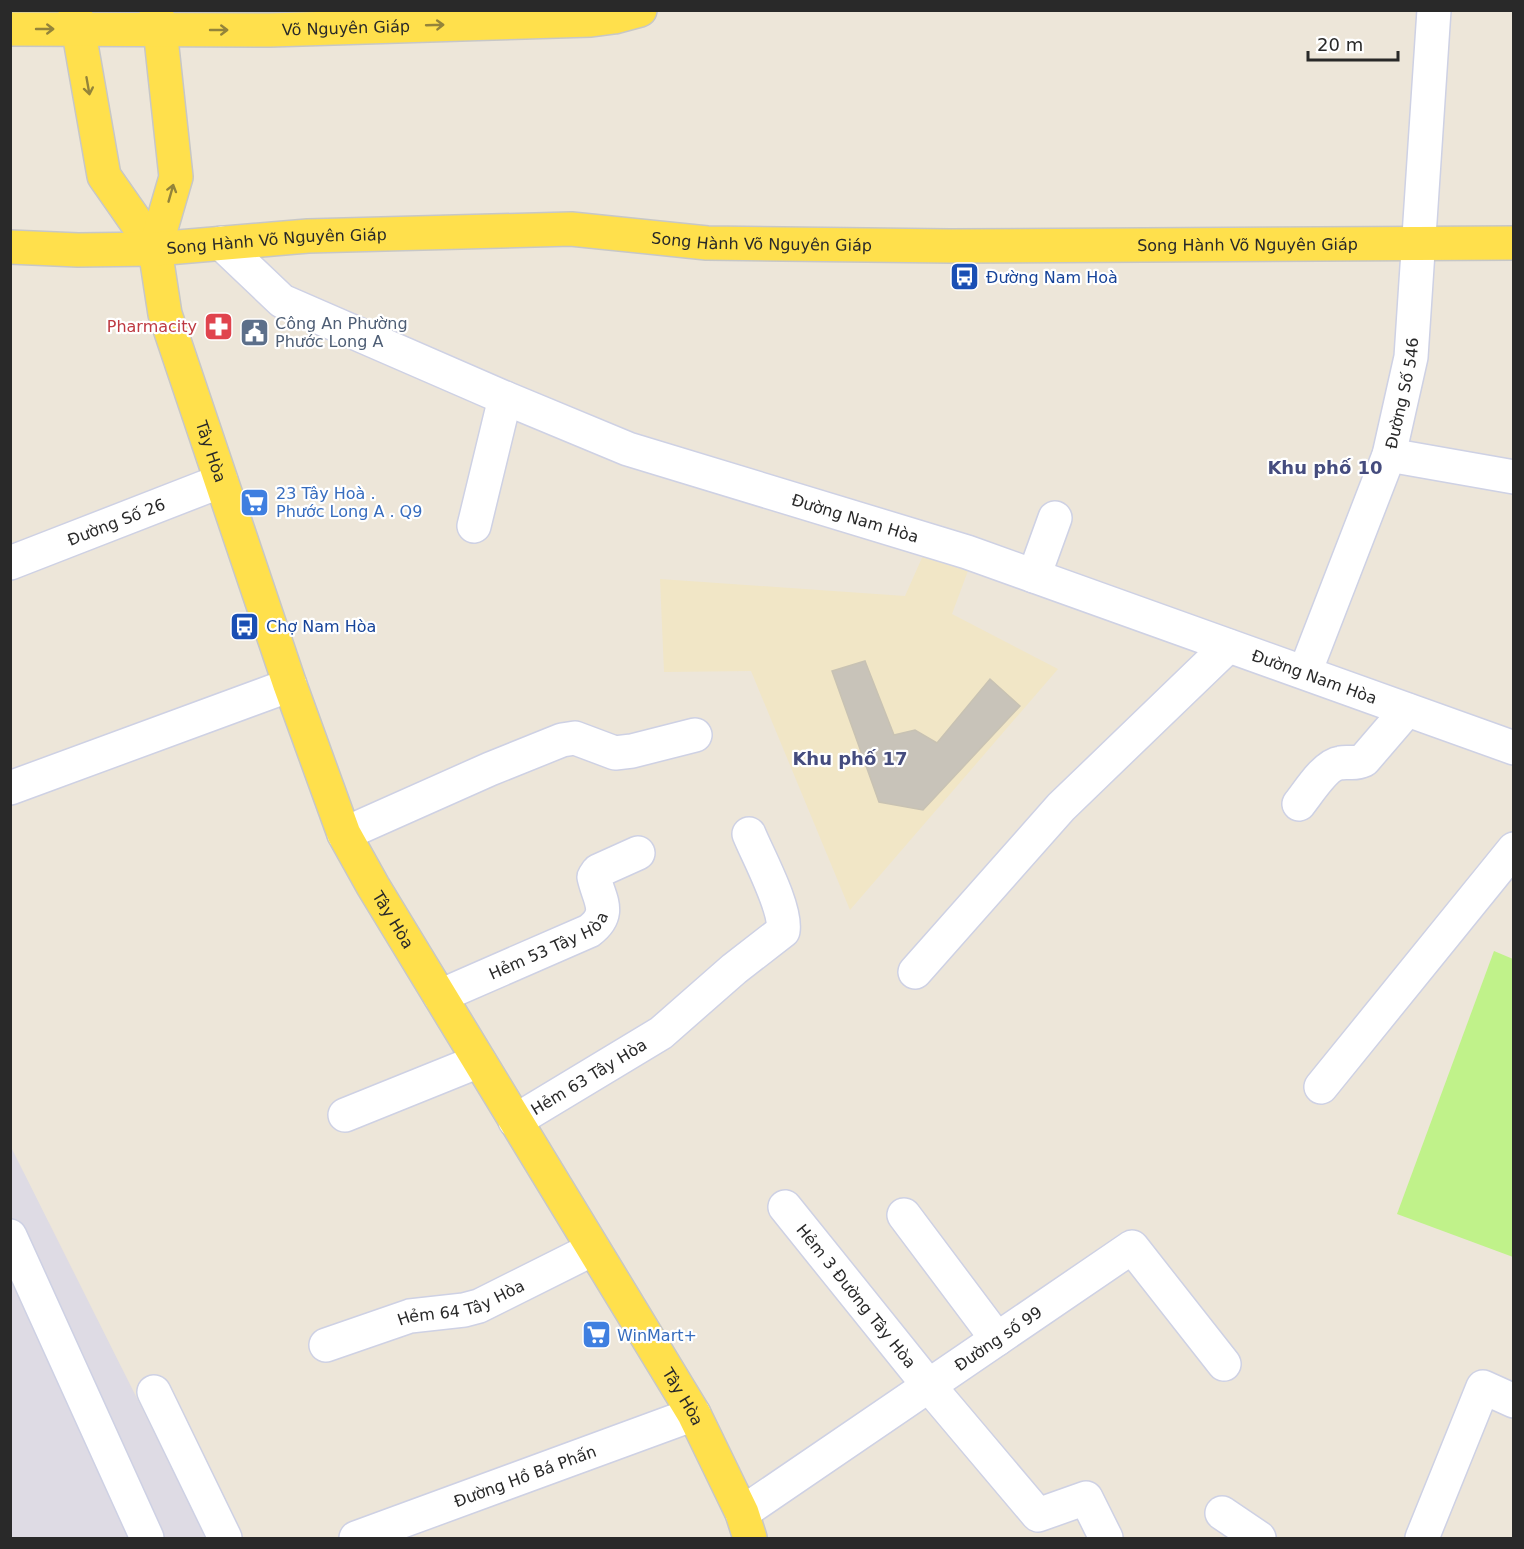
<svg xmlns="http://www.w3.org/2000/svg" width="1524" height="1549" font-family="'DejaVu Sans',sans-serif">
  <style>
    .industrial { fill: #dedbe4 }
    .education { fill: #f1e6c6 }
    .pitch { fill: #c0f28a }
    .building { fill: #c8c3b9; stroke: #c8c2b3; stroke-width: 1.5 }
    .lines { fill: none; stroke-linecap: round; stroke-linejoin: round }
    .minor-casing { stroke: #ced1e4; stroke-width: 36 }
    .major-casing { stroke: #c7c7c7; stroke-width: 36 }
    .minor { stroke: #fff; stroke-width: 33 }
    .major { stroke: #ffe04c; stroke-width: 33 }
    .oneway { stroke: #94843a }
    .labels { text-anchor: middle; stroke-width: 4.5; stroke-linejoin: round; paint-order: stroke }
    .street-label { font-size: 16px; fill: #292929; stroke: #fff }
    .transit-label { font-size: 16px; fill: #164399; stroke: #fff; text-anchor: start }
    .service-label { font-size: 16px; fill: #4e5e75; stroke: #fff; text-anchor: start }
    .health-label { font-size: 16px; fill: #be3a42; stroke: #fff; text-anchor: end }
    .shop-label { font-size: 16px; fill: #366cbe; stroke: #fff; text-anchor: start }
    .neighbourhood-label { font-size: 18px; font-weight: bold; fill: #454c7e; stroke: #fff }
  </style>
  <rect width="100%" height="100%" fill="#ede6d9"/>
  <path class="industrial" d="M11,1147l196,391h-196z"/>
  <path class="education" d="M925,551l44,17 -17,46 106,55 -208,241 -99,-239 -87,1 -4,-93 245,17z"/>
  <path class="pitch" d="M1494,951l19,8v298l-116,-43z"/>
  <path class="building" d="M865,661l29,74 21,-5 22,13 53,-64 30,27 -97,104 -44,-8 -47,-131z"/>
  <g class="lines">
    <defs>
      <g id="minor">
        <path id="s1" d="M221,243l61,58 223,97 123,51 339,103 547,196"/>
        <path d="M1389,455l125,22"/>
        <path d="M474,526l31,-128"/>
        <path id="s2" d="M10,563l211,-82"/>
        <path d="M1034,576l21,-58"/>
        <path id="s3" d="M1305,672l84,-217 22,-98 23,-347"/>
        <path d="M10,788l280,-103"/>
        <path d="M1299,804c9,-11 26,-39 41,-41 10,-2 13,2 24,-3l43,-50"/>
        <path d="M344,834l146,-65 72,-29 13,-2 40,15 17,-2 63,-16"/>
        <path d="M915,972l146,-165 167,-161"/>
        <path id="s4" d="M440,996l149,-65c24,-18 10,-31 5,-54l4,-6 40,-18"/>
        <path d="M1321,1087l193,-238"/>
        <path d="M345,1115l134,-54"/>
        <path id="s5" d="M515,1121l146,-88 73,-64 49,-38c4,-22 -25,-75 -34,-97"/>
        <path id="s6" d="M785,1207l144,179 109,129 48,-17 20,40"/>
        <path d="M904,1215l93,124"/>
        <path d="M10,1236l137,302"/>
        <path id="s7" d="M326,1345l84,-29 54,-6 15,-4 114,-57"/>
        <path d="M154,1392l71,146"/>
        <path id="s8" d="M742,1513l390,-266 92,117"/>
        <path d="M1222,1513l37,25"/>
        <path id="s9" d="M356,1538l338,-124"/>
        <path d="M1422,1538l61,-151 31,14"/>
      </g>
      <g id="major">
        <path d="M75,10l29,166 51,73"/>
        <path id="s10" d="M156,10l4,19 16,148 -21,72 10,65 125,371 54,149 29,52 321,528 48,99 8,25"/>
        <path id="s11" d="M10,29l260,1 321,-10 23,-3 26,-7"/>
        <path id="s12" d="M10,247l68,3 77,-1 153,-13 263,-7 136,14 243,3 564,-3"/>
      </g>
    </defs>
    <use href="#minor" class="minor-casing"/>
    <use href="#major" class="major-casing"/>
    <use href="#minor" class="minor"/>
    <use href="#major" class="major"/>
  </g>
  <defs><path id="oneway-shaft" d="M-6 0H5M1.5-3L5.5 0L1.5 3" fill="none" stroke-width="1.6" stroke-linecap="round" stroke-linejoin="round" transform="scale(1.5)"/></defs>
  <g class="oneway">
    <use href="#oneway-shaft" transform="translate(435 25) rotate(-2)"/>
    <use href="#oneway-shaft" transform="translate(45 29)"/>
    <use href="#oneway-shaft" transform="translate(219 30)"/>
    <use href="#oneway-shaft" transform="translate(88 86) rotate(80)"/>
    <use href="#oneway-shaft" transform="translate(171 193) rotate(-74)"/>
  </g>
  <defs>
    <symbol id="bus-square" viewBox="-11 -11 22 22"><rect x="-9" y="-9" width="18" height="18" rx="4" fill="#1a4fb4" stroke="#fff"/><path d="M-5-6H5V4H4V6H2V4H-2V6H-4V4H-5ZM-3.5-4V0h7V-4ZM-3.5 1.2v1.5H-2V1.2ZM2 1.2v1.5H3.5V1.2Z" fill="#fff"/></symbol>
    <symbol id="pharmacy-square" viewBox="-11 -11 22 22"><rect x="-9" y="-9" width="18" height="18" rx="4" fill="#e0444e" stroke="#fff"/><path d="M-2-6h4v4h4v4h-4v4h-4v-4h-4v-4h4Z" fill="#fff"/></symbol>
    <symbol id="civic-square" viewBox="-11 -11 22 22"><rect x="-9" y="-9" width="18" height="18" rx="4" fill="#5c6f8a" stroke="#fff"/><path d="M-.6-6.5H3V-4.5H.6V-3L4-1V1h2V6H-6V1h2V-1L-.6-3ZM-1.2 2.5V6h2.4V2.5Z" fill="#fff"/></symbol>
    <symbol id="supermarket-square" viewBox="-11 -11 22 22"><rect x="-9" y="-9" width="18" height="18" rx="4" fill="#3f7fe0" stroke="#fff"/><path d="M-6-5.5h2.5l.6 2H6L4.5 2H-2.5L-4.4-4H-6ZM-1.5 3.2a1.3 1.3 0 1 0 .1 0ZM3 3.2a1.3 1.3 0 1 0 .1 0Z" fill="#fff"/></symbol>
  </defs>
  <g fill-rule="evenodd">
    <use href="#bus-square" x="948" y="260" width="33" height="33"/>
    <use href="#pharmacy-square" x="202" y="310" width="33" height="33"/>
    <use href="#civic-square" x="238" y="316" width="33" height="33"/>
    <use href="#supermarket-square" x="238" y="486" width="33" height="33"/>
    <use href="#bus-square" x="228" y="610" width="33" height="33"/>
    <use href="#supermarket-square" x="580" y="1318" width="33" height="33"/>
  </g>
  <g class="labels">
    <g class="street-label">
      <text dy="6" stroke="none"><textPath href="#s11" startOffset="336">Võ Nguyên Giáp</textPath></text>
      <text dy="6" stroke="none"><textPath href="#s12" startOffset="753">Song Hành Võ Nguyên Giáp</textPath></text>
      <text dy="6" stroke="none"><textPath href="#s12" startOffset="267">Song Hành Võ Nguyên Giáp</textPath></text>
      <text dy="6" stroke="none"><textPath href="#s12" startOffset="1239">Song Hành Võ Nguyên Giáp</textPath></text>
      <text dy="6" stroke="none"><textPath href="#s3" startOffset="296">Đường Số 546</textPath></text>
      <text dy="6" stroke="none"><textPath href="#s10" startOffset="454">Tây Hòa</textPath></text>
      <text dy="6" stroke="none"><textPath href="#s1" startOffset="698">Đường Nam Hòa</textPath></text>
      <text dy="6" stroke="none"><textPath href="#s2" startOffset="114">Đường Số 26</textPath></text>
      <text dy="6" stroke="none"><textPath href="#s1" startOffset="1184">Đường Nam Hòa</textPath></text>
      <text dy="6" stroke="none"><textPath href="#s10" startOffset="958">Tây Hòa</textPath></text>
      <text dy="6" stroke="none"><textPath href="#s4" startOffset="120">Hẻm 53 Tây Hòa</textPath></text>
      <text dy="6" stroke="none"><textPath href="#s5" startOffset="86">Hẻm 63 Tây Hòa</textPath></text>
      <text dy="6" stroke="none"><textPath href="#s6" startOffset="114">Hẻm 3 Đường Tây Hòa</textPath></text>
      <text dy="6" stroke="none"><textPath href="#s7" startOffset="142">Hẻm 64 Tây Hòa</textPath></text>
      <text dy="6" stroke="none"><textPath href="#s8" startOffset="310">Đường số 99</textPath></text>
      <text dy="6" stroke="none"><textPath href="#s10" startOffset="1516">Tây Hòa</textPath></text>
      <text dy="6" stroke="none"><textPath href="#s9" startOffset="180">Đường Hồ Bá Phấn</textPath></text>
    </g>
    <g class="transit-label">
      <text x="986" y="283">Đường Nam Hoà</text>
      <text x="266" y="632">Chợ Nam Hòa</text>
    </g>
    <g class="service-label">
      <text x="275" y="329">Công An Phường<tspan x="275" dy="18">Phước Long A</tspan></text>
    </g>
    <g class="health-label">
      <text x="197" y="332">Pharmacity</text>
    </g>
    <g class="shop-label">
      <text x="276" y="499">23 Tây Hoà .<tspan x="276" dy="18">Phước Long A . Q9</tspan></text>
      <text x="617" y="1341">WinMart+</text>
    </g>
    <g class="neighbourhood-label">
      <text x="1325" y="474">Khu phố 10</text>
      <text x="850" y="765">Khu phố 17</text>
    </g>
  </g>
  <rect width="1524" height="1549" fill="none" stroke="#292929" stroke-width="24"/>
  <path d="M1308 51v9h90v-9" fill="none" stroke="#292929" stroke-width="3"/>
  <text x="1317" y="51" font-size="18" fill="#292929" stroke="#ffffff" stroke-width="4.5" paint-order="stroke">20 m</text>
</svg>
